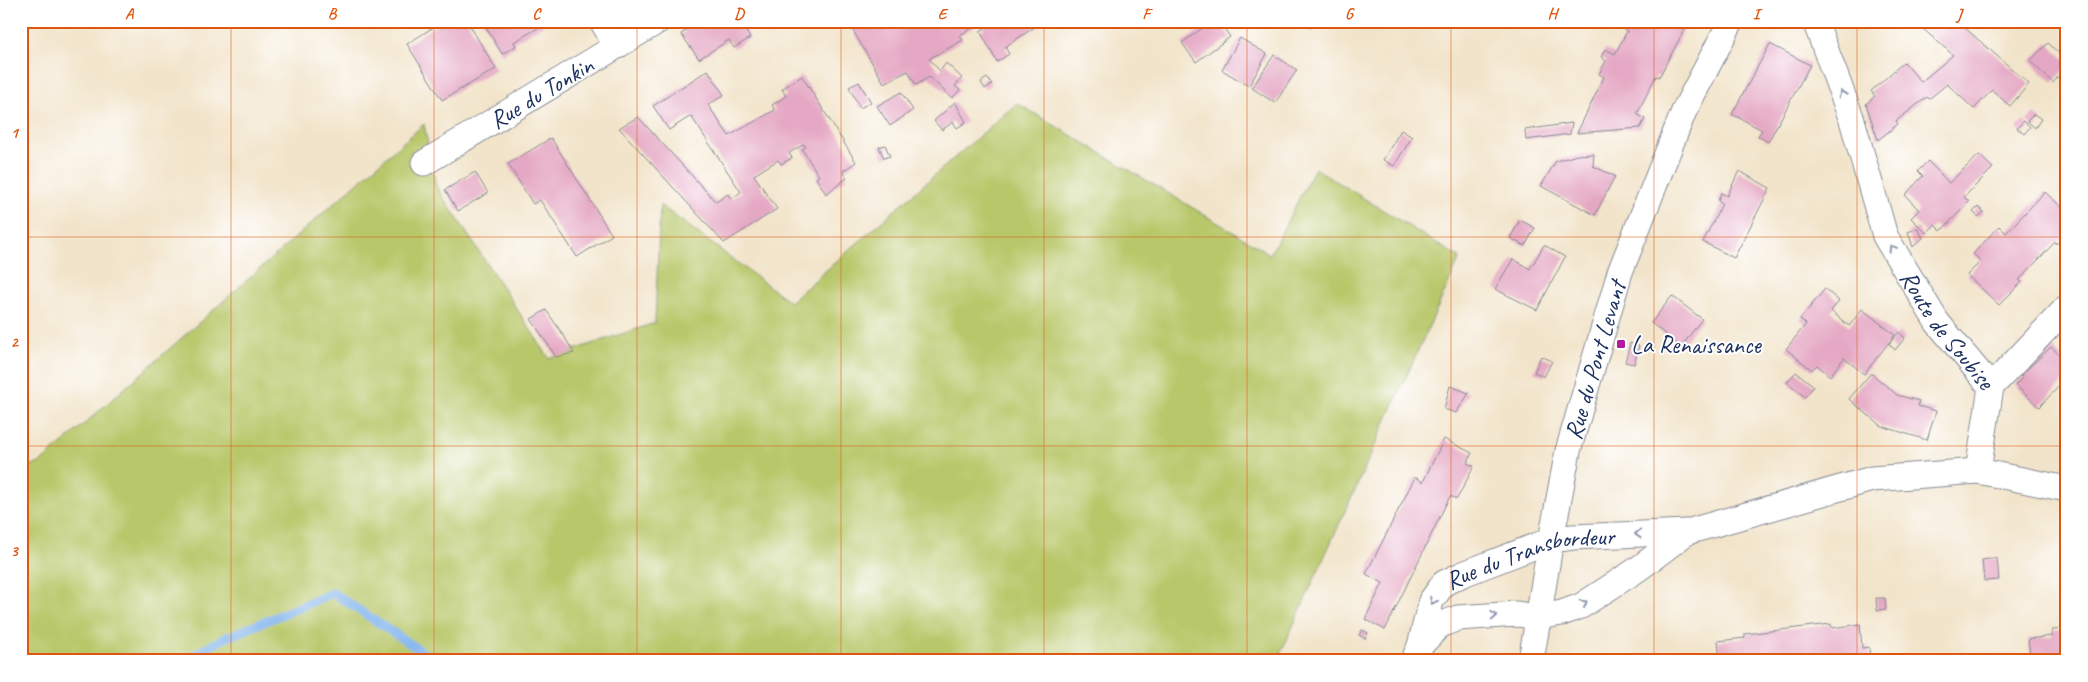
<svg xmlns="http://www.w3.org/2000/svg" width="2088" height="682" font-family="Caveat,sans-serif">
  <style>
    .green { fill: #b8c769; stroke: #6a7b64 }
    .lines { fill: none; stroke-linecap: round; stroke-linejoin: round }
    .stream { stroke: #7fb2ec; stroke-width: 9 }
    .building { fill: #e5a8c4 }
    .street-casing { stroke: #868a94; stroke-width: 27 }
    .street { stroke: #fff; stroke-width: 25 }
    .oneway { stroke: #8d97ae }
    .grid { fill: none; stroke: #de5710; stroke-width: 1; stroke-opacity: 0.55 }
    .poi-dot { fill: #b5179e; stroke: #fff; stroke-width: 2 }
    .labels { text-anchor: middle; stroke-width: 4; stroke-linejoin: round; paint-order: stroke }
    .street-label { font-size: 25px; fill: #1b2f5e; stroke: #fff }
    .poi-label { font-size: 25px; fill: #1b2f5e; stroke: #fff; text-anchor: start }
    .neatline { fill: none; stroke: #de5710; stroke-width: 2 }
    .grid-label { font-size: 16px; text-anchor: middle; font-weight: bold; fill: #de5710 }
  </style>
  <rect width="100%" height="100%" fill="#fff"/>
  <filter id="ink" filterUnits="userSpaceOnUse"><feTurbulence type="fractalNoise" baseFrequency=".02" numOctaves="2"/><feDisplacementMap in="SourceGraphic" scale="10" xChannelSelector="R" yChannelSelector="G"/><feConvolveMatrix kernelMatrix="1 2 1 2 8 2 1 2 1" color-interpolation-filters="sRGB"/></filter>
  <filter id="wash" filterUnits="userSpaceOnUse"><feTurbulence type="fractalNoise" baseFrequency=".0096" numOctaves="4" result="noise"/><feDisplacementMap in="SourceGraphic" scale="20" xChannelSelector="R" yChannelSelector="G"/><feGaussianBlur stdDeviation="1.12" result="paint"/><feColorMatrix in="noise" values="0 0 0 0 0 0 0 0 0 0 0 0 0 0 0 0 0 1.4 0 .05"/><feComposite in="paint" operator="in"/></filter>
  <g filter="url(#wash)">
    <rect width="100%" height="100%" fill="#f2e4ca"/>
    <path class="green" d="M1017,103l253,151 45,-86 145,90 -183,403h-1256v-193l19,-5 384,-339 12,62 113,172 106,-35 5,-118 130,97z"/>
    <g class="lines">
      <path class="stream" d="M183,661l42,-23 108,-45 103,68"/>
    </g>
    <g id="blocks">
      <path class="building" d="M443,21h24l29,48 -54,31 -35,-56z
        M482,21h68l-36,21 2,4 -14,8z
        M701,21h39l10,17 -16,10 -5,-8 -30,19 -18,-25z
        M865,21h108l3,5 -16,9 3,5 -34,19 11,12 6,-8 16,15 -7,8 5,4 -8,8 -23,-21 -13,8 -8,-14 -24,12 -32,-54z
        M980,21h64l-39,26 4,7 -12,8 -17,-31 4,-2z
        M1212,21h7l11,16 -34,25 -14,-19z
        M1299,21h16l-4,7z
        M1625,21h64l-30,56 -3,-1 -19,38 8,5 -5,9 -63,5 27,-56 -5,-3 7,-13 -5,-4 4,-8 10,5 12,-23 -6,-3z
        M1914,21h35l4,3 4,-3 72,63 -19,22 -18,-16 -18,19 -27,-25 -18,15 -2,-2 -31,24 2,3 -20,16 -12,-36 9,-8 -4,-5 33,-29 17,20 32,-27z
        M1240,38l27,16 -18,32 -27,-16z
        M2048,43l19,18v4l-14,18 -23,-22z
        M1770,44l40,21 -42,77 -10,-6 4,-6 -30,-16z
        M1274,55l23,15 -22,33 -23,-15z
        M708,70l16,25 -16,10 21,31 46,-26 -3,-5 14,-9 -4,-7 20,-13 54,86 -13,9 4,7 -21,16 -10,-16 3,-2 -17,-27 4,-2 -2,-3 -15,9 3,5 -11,6 -3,-4 -24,15 23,34 -53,34 -105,-115 19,-11 78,85 12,-8 3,5 10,-7 -50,-76 -22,14 -16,-24z
        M987,78l5,6 -7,5 -4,-7z
        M859,82l12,20 -11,6 -11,-21z
        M901,92l12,18 -23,16 -13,-20z
        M955,102l11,20 -9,6 -4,-6 -11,8 -8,-9z
        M2034,114l7,5 -6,9 -8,-7z
        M2024,121l6,6 -6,7 -7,-6z
        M1572,123l-2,11 -44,6 -1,-10z
        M1401,130l11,7 -18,29 -11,-6z
        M551,138l61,97 -35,22 -37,-57 -7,4 -25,-40z
        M885,145l5,11 -6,2 -5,-11z
        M1594,154l-1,12 22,10 -20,39 -54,-29 15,-25 21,-6z
        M1979,155l14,13 -29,29 5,5 -28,29 -6,-6 -9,8 -15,-15 8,-8 -14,-15 18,-19 -5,-5 10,-10 21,22z
        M1739,171l31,17 -36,70 -31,-16 19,-38 -4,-3 3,-8 6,3z
        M475,172l13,21 -30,18 -13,-21z
        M2045,192l22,20v21l-11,11 -1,-2 -36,38 3,2 -23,23 -32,-30 14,-14 -8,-7 26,-28 7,7z
        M1978,207l6,5 -6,5 -5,-5z
        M1520,220l15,8 -10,18 -15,-8z
        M1918,228l5,10 -10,9 -5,-15z
        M1544,245l21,12 -28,53 -42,-21 18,-30 17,10z
        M1825,289l14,12 -8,10 18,15 13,-17 33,26 -31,39 -20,-16 -14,18 -13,-11 -5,5 -26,-21 20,-25 -6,-5z
        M1672,296l30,23 -21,28 -30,-24z
        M546,310l18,26 10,17 -18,4 -25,-38z
        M1899,332l6,6 -10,12 -6,-6z
        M1630,343l9,3 -5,18 -9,-2z
        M2051,347l16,14v17l-28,29 -24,-22 8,-8 -2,-2z
        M1541,356l11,5 -8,16 -10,-5z
        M1796,372l18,14 -9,11 -18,-15z
        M1871,373l26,22 22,6 -1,5 18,5 -9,29 -46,-14 -32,-27z
        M1450,386l19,7 -13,20 -12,-4z
        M1444,439l28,14 -5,10 7,3 -17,33 -7,-3 -65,134 -20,-11 18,-36 -17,-9 49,-97 8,5z
        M1997,558l2,22 -15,1 -2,-21z
        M1876,598h9l1,11 -9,1z
        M1831,624l1,4 28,-4 2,24 7,-1 1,14h-150l-2,-20 27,-3v-4z
        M2067,629v32h-36l-3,-22 24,-3v-6z
        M1362,630l6,3 -3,6 -6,-4z
        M1974,655v6h-27v-3z"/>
    </g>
  </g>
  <g filter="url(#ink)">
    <use href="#blocks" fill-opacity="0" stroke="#868a94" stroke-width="1"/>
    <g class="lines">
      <defs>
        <g id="street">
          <path d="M602,21l15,25"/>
          <path id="s1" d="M1815,21l37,99 33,116 52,86 54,65 -13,84"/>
          <path d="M424,163l234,-142"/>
          <path d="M1991,387l76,-80"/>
          <path d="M1420,646l20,-21 18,-7 59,-4 21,3 24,-4 19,-7 57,-37 49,-37"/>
          <path id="s2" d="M1413,661l7,-15 11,-45 13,-18 19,-9 88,-34 22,-3 114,-5 185,-53 106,-8 89,18"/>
          <path id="s3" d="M1531,661l20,-121 17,-89 52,-179 64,-161 47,-90"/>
        </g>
      </defs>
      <use href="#street" class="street-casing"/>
      <use href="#street" class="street"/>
    </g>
    <defs><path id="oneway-chevron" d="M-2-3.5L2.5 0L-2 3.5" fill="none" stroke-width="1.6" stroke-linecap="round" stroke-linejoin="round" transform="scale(1.25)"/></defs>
    <g class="oneway">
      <use href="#oneway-chevron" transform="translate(1842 94) rotate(-110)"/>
      <use href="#oneway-chevron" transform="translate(1892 248) rotate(-121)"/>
      <use href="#oneway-chevron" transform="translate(1638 534) rotate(178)"/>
      <use href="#oneway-chevron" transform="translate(1433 601) rotate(116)"/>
      <use href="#oneway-chevron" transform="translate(1584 603) rotate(-30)"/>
      <use href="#oneway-chevron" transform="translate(1494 616) rotate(-3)"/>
    </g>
  </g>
  <path class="grid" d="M231,21v640M434,21v640M637,21v640M841,21v640M1044,21v640M1247,21v640M1451,21v640M1654,21v640M1857,21v640M21,237h2046M21,446h2046"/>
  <rect class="poi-dot" x="1616" y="339" width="10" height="10" rx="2.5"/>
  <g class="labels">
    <g class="street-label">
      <text transform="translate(541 92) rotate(-31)" y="9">Rue du Tonkin</text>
      <text dy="9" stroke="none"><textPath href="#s1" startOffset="339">Route de Soubise</textPath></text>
      <text dy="9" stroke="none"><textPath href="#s3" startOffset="308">Rue du Pont Levant</textPath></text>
      <text dy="9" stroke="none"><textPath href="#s2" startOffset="176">Rue du Transbordeur</textPath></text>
    </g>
    <g class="poi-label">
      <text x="1631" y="353">La Renaissance</text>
    </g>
  </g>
  <rect width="2088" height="682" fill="none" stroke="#fff" stroke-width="55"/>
  <rect x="28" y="28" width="2032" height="626" class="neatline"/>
  <g class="grid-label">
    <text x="129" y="19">A</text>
    <text x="332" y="19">B</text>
    <text x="536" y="19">C</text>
    <text x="739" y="19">D</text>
    <text x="942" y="19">E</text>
    <text x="1146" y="19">F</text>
    <text x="1349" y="19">G</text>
    <text x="1552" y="19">H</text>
    <text x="1756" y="19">I</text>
    <text x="1959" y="19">J</text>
    <text x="14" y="138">1</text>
    <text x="14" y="347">2</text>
    <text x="14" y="556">3</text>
  </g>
</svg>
